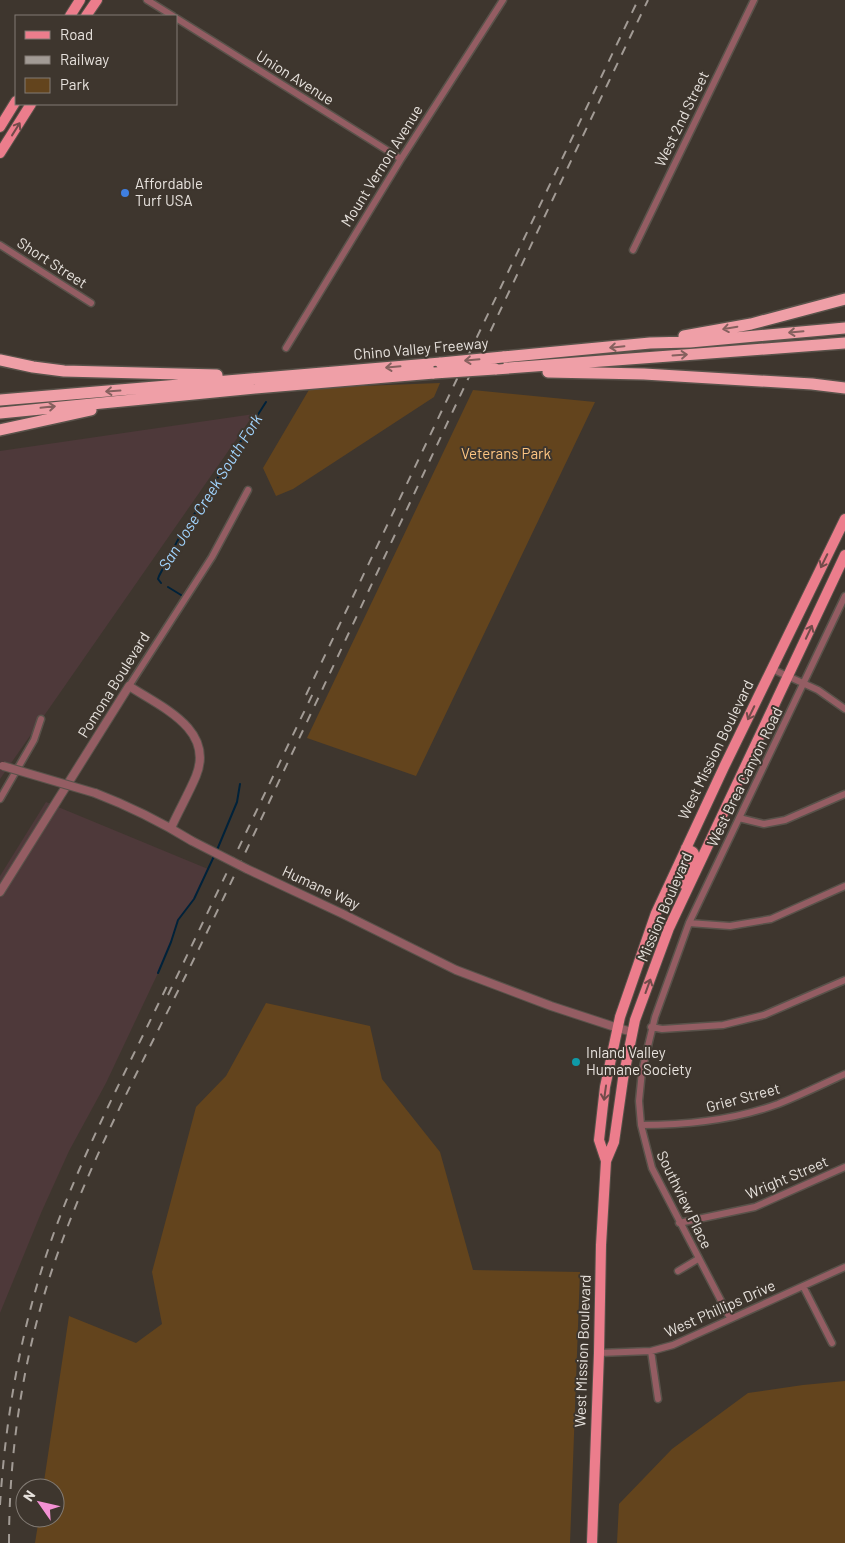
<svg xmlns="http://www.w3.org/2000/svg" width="845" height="1543" font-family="Barlow,sans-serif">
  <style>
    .industrial { fill: #4e393a }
    .green { fill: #63441d }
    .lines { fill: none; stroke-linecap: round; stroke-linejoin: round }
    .stream { stroke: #00223a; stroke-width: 2 }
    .minor-casing { stroke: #59524a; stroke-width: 9 }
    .tertiary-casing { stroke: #59524a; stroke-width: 10 }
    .primary-casing { stroke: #59524a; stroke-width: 12 }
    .motorway-casing { stroke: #59524a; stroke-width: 14 }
    .minor { stroke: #945d63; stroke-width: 6 }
    .tertiary { stroke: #945d63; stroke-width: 8 }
    .primary { stroke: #ec7d8c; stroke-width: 10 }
    .motorway { stroke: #ef9fa7; stroke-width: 11 }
    .rail { stroke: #a29b95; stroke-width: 2; stroke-dasharray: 9 9; stroke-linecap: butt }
    .tertiary-bridge-casing { stroke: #59524a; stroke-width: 10; stroke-linecap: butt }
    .motorway-bridge-casing { stroke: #59524a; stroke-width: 14; stroke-linecap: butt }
    .tertiary-bridge { stroke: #945d63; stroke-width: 8 }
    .motorway-bridge { stroke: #ef9fa7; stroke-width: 11 }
    .oneway { stroke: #724b4a }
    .oneway2 { stroke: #85605e }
    .shop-dot { fill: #3f7fe0; stroke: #3e362e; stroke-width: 2 }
    .culture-dot { fill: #0f9aa8; stroke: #3e362e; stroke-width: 2 }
    .labels { text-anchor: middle; stroke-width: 4; stroke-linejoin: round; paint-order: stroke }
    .street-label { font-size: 15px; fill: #e7e2dd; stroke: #3e362e }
    .poi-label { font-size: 15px; fill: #e7e2dd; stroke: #3e362e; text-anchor: start }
    .park-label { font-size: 15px; fill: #fdc582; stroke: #3e362e }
    .water-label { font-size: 16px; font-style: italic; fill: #a2d5ff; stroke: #3e362e }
  </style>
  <rect width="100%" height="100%" fill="#3e362e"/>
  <path class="industrial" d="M254,414l-254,365v-328z
    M46,802l162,67 -14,30 -16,21 -7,22 -13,31 -52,110 -37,68 -28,62 -41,100v-437z"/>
  <path class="green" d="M440,383l-6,14 -141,92 -17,7 -13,-28 47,-80z
    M473,390l122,12 -179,374 -109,-38z
    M266,1003l104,23 12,53 58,73 33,118 107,2 -10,271h-535l4,-25h16v-30h-12l26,-172 67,27 26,-19 -10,-52 44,-165 30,-31z
    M845,1381v162h-228l2,-39 53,-55 76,-56 55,-8z"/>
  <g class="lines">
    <path class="stream" d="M161,583l-3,-4 1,-3 20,-38 87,-136
      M168,587l13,8
      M217,850l20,-48 3,-18
      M158,973l13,-31 7,-22 16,-21 21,-45"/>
    <defs>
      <path id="minor" d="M147,0l26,16
        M176,18l225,141
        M0,245l91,58
        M633,250l121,-250
        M286,348l115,-189 102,-159
        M772,669l46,21 27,19
        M129,686l83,-129 36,-67
        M0,799l34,-59 7,-21
        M739,818l25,6 21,-4 60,-26
        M689,923l41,3 41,-7 74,-33
        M651,1027l11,2 61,-4 41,-10 81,-35
        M641,1125c47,0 93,-5 137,-21 23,-9 45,-20 67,-30
        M679,1223l76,-16 90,-40
        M678,1271l20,-12
        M803,1286l29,57
        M730,1318l-78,-150 -11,-43 -2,-24 3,-30 13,-54 34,-94 156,-327
        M651,1351l7,48
        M599,1353l52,-2 22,-6 172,-78"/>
      <path id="tertiary" d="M95,793c34,13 66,29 97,48
        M247,869l96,45 113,56 95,36 67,22 14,4
        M0,892l129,-206c32,21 86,43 67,90 -7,17 -17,34 -25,52"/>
      <path id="primary" d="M70,16l10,-16
        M86,16l11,-16
        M0,127l16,-26
        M0,153l31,-49
        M685,885v-7l9,-24 -1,-2 -7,-4
        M606,1161l8,-19 9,-63 12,-59 34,-92 176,-373
        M592,1543l7,-190 2,-108 5,-84 -7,-21 6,-53 15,-70 36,-104 68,-146 121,-248"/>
      <path id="motorway" d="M684,336l67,-12 94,-25
        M503,357l147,-14 40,-1 155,-14
        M0,360l33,7 31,4 153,4
        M495,369l350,-26
        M548,372l96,2 168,10 33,4
        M0,400l441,-37
        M0,413l255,-25 179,-15
        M0,430l91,-20"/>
    </defs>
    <use href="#minor" class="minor-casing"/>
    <use href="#tertiary" class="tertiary-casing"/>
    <use href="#primary" class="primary-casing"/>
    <use href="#motorway" class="motorway-casing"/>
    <use href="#minor" class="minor"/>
    <use href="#tertiary" class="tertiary"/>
    <use href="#primary" class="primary"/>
    <use href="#motorway" class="motorway"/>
    <path class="rail" d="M306,695l332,-695
      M168,995l147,-306
      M0,1505c6,-95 23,-188 56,-278 31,-83 73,-162 111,-241
      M9,1543c0,-95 15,-192 46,-282 35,-101 86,-196 134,-292 31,-63 61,-126 91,-190 123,-260 243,-520 368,-779"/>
    <defs>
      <path id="tertiary-bridge" d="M3,766l92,27
        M192,841l55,28"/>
      <path id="motorway-bridge" d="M441,363l62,-6
        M434,373l61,-4"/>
    </defs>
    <use href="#tertiary-bridge" class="tertiary-bridge-casing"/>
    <use href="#motorway-bridge" class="motorway-bridge-casing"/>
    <use href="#tertiary-bridge" class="tertiary-bridge"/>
    <use href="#motorway-bridge" class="motorway-bridge"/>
  </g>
  <defs><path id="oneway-shaft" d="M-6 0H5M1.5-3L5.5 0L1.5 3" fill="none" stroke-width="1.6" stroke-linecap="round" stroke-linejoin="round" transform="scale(1.25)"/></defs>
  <g class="oneway">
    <use href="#oneway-shaft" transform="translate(16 129) rotate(-58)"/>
    <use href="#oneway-shaft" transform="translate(824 561) rotate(116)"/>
    <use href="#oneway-shaft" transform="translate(809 632) rotate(-65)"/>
    <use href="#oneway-shaft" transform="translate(751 713) rotate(116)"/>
    <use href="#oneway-shaft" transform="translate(648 986) rotate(-70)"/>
    <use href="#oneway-shaft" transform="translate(605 1093) rotate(98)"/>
  </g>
  <g class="oneway2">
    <use href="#oneway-shaft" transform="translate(730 328) rotate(170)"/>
    <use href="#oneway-shaft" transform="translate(796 332) rotate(175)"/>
    <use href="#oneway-shaft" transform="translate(617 347) rotate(174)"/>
    <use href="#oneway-shaft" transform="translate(680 355) rotate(-4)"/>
    <use href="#oneway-shaft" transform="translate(472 360) rotate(175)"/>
    <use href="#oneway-shaft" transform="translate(393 367) rotate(175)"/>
    <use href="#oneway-shaft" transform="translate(113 391) rotate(176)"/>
    <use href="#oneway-shaft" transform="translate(48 407) rotate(-6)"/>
  </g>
  <circle class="shop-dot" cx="125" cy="193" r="5"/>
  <circle class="culture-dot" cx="576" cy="1062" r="5"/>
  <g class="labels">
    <g class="street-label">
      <text transform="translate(295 78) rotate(32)" y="5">Union Avenue</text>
      <text transform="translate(682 119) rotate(-64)" y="5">West 2nd Street</text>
      <text transform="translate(382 166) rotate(-58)" y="5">Mount Vernon Avenue</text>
      <text transform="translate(52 263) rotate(33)" y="5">Short Street</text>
      <text transform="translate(421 349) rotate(-5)" y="5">Chino Valley Freeway</text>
      <text transform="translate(114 685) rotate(-58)" y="5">Pomona Boulevard</text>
      <text transform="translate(716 750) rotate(-64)" y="5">West Mission Boulevard</text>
      <text transform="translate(745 777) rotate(-64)" y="5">West Brea Canyon Road</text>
      <text transform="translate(321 888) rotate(25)" y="5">Humane Way</text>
      <text transform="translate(665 907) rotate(-67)" y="5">Mission Boulevard</text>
      <text transform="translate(743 1098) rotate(-15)" y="5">Grier Street</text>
      <text transform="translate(787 1178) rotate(-23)" y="5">Wright Street</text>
      <text transform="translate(684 1200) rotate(64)" y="5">Southview Place</text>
      <text transform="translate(720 1309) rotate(-24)" y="5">West Phillips Drive</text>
      <text transform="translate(583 1351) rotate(-88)" y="5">West Mission Boulevard</text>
    </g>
    <g class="poi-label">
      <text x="135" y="189">Affordable<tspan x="135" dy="17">Turf USA</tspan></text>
      <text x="586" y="1058">Inland Valley<tspan x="586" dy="17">Humane Society</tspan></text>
    </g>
    <g class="park-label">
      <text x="506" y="459">Veterans Park</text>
    </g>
    <g class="water-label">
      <text transform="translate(210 492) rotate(-58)" y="6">San Jose Creek South Fork</text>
    </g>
  </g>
  <rect x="15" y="15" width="162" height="90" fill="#3e362e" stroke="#827b74"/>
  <rect x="25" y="31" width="25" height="8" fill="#ec7d8c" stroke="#827b74"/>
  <text x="60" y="40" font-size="15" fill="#e7e2dd">Road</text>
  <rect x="25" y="56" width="25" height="8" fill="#a29b95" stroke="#827b74"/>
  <text x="60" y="65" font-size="15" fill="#e7e2dd">Railway</text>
  <rect x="25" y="78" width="25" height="15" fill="#63441d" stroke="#827b74"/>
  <text x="60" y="90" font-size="15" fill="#e7e2dd">Park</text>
  <g transform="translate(40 1503) rotate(304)"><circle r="24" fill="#3e362e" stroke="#827b74"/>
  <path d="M0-4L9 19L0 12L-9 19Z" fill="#f491d4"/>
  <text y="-8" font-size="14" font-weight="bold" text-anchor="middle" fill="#e7e2dd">N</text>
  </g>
</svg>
